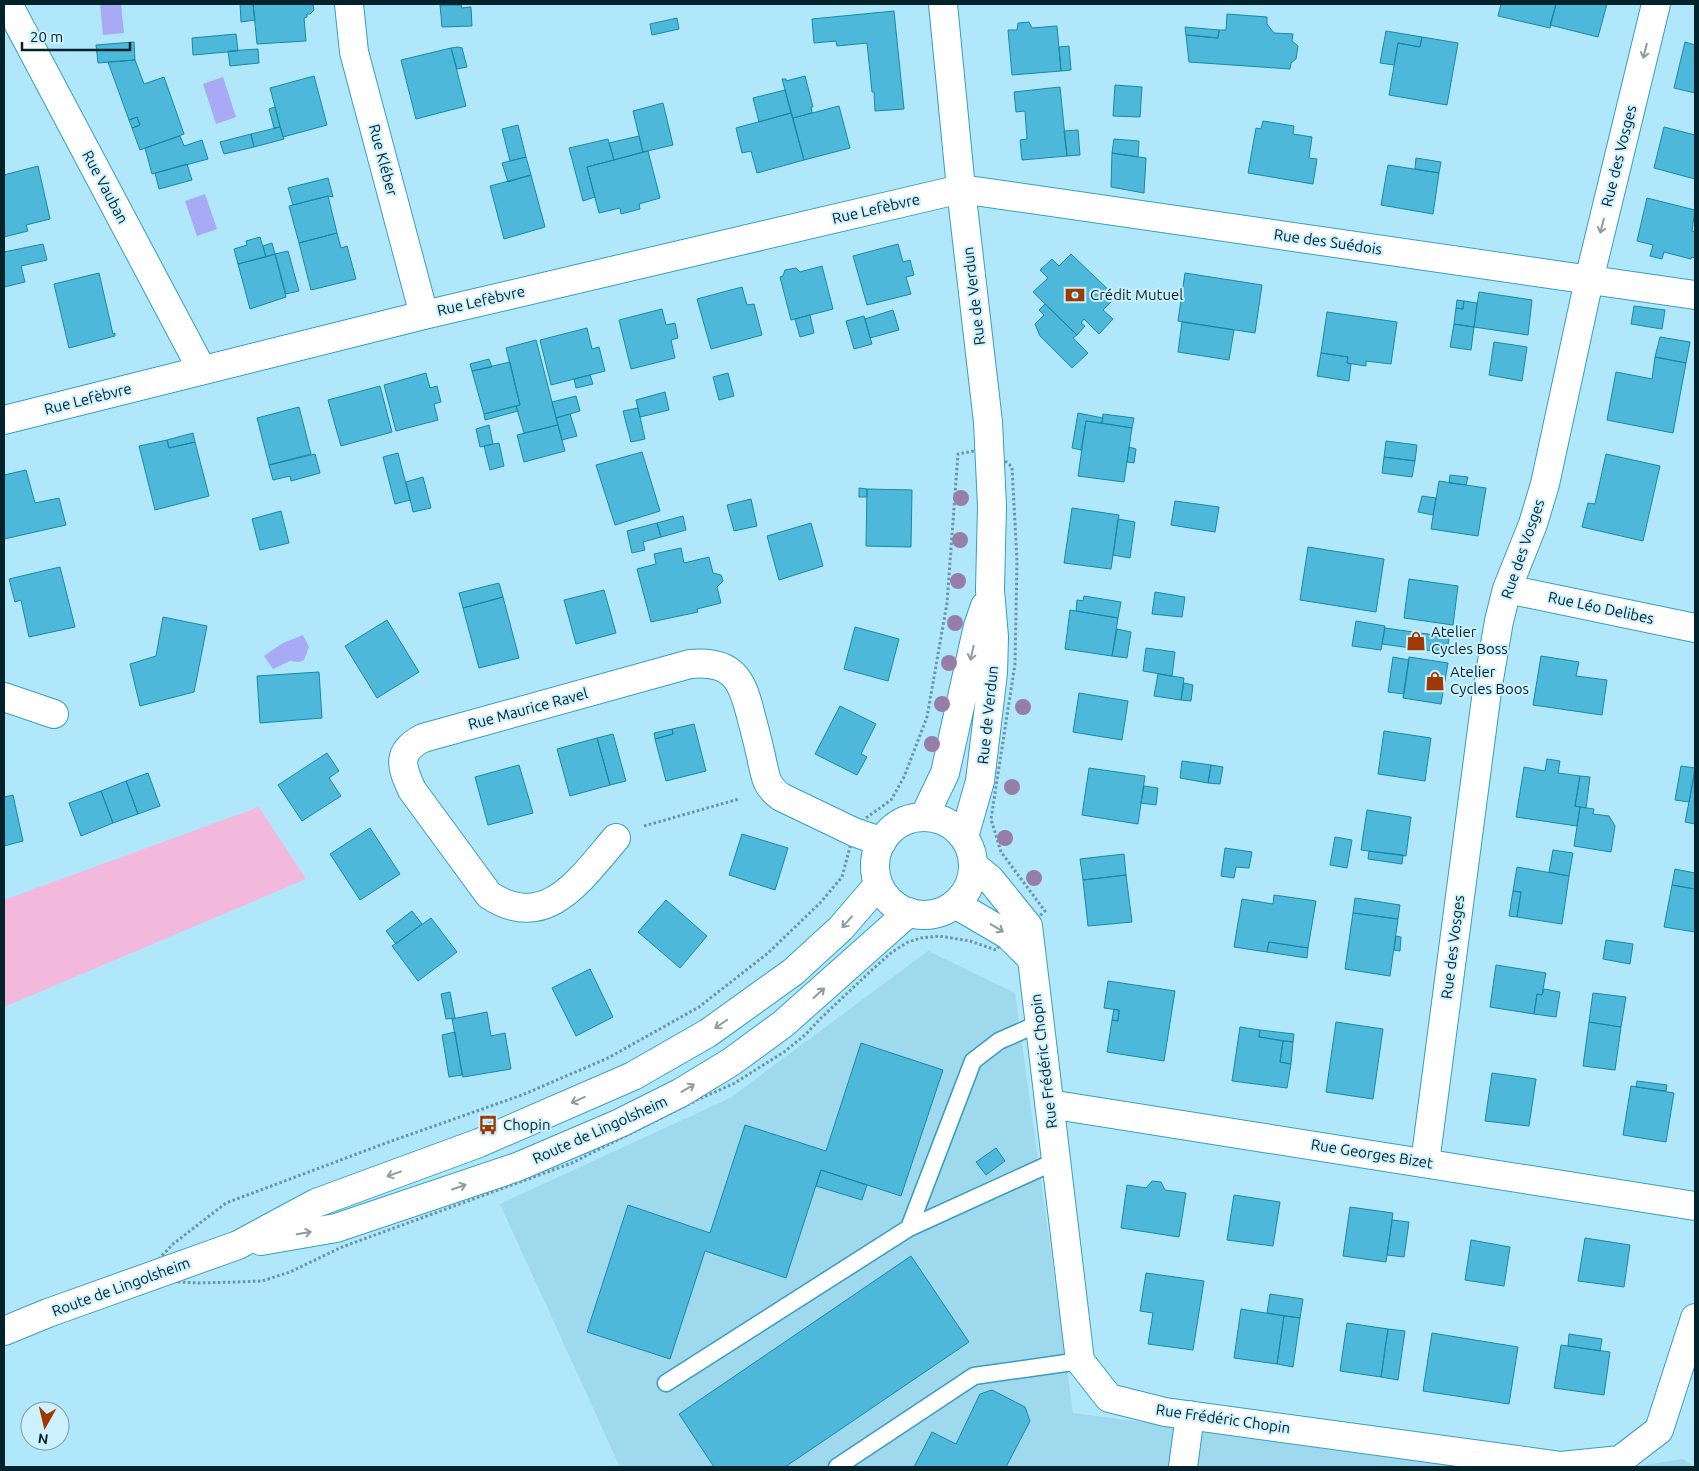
<svg xmlns="http://www.w3.org/2000/svg" width="1699" height="1471" font-family="Ubuntu,sans-serif">
  <style>
    .built { fill: #9ed9ee }
    .green { fill: #f3b9dc }
    .water { fill: #a8aaf6 }
    .building { fill: #4db8da; stroke: #1888a7 }
    .lines { fill: none; stroke-linecap: round; stroke-linejoin: round }
    .lane-casing { stroke: #389ebe; stroke-width: 19 }
    .street-casing { stroke: #389ebe; stroke-width: 30 }
    .secondary-casing { stroke: #389ebe; stroke-width: 30 }
    .path { stroke: #6895a5; stroke-width: 3; stroke-dasharray: 2.5 2.5; stroke-linecap: butt }
    .lane { stroke: #fff; stroke-width: 16 }
    .street { stroke: #fff; stroke-width: 28 }
    .secondary { stroke: #fff; stroke-width: 28 }
    .tree { fill: #967ea9 }
    .oneway { stroke: #8d9ca0 }
    .labels { text-anchor: middle; stroke-width: 4; stroke-linejoin: round; paint-order: stroke }
    .street-label { font-size: 15px; fill: #02222c; stroke: #cdf1fe }
    .poi-label { font-size: 15px; fill: #02222c; stroke: #cdf1fe; text-anchor: start }
  </style>
  <rect width="100%" height="100%" fill="#b0e7fb"/>
  <path class="built" d="M928,951l87,42 58,420 405,54h-858l-120,-263 230,-106z
    M1683,1459l12,8h-64z"/>
  <path class="green" d="M259,807l47,72 -302,128v-107z"/>
  <path class="water" d="M100,4h21l3,29 -21,2z
    M223,77l13,40 -20,7 -13,-40z
    M205,194l12,35 -20,7 -12,-35z
    M303,635l6,12 -5,13 -5,2 -9,-1 -17,8 -9,-13 19,-13z"/>
  <path class="building" d="M240,4h13l2,16 -14,2z
    M253,4h60l1,6 -4,4h-3v3l-3,1 2,23 -49,3z
    M1501,4h55l-6,24 -52,-12z
    M1556,4h51l-9,33 -48,-12z
    M440,5h21l1,3 9,-1 1,19 -30,1z
    M894,11l10,98 -29,2 -1,-19h-2l-5,-49 -30,3 -1,-5 -22,2 -2,-24z
    M1227,14l40,3v7l7,9 19,1 -1,7 6,5 -2,13 -5,4 -1,6 -101,-7 -3,-27 32,3 1,-8h7z
    M677,18l2,11 -27,6 -2,-11z
    M1029,22l3,6 25,-2 4,45 -49,4 -4,-45h9l1,-7z
    M1185,27l34,3 -1,8 -32,-3z
    M1386,31l36,6 -2,10 -22,-4 -4,22 -14,-2z
    M236,34l2,17 -45,4 -1,-17z
    M1422,37l36,6 -11,62 -58,-10 9,-52 22,4z
    M134,42l1,18 -37,3 -2,-18z
    M1685,42l10,3v48l-21,-5z
    M1069,46l2,24 -10,1 -2,-24z
    M458,47l4,1 5,19 -10,2 -6,-21z
    M451,48l15,58 -50,13 -15,-59z
    M258,49l1,14 -29,3 -2,-15z
    M135,60l9,24 20,-7 20,57 -44,16 -8,-22 8,-3 -3,-8 -8,3 -21,-58z
    M314,76l13,49 -44,12 -13,-49z
    M805,76l8,31h-2l1,6 -19,5 -11,-39h4v2z
    M1115,85l27,2 -2,30 -27,-1z
    M1060,87l7,69 -45,4 -2,-20 7,-1 -2,-28 -9,1 -2,-20z
    M785,90l6,23 -32,9 -6,-24z
    M663,103l10,42 -30,7 -10,-41z
    M839,106l11,42 -46,12 -11,-42z
    M275,107l5,20 -6,1 -5,-19z
    M791,113l13,47 -47,13 -6,-22 -9,2 -6,-25z
    M137,117l3,8 -8,3 -3,-8z
    M1263,121l31,5 -1,8 19,3 -3,21 8,1 -4,25 -65,-11 8,-45 5,1z
    M518,125l8,32 -16,4 -8,-32z
    M280,127l4,12 -30,8 -3,-13z
    M1664,127l31,8v44l-41,-11z
    M1078,130l2,25 -13,1 -3,-25z
    M251,134l3,13 -30,7 -4,-12z
    M180,136l4,10 18,-6 6,19 -56,15 -7,-26z
    M639,136l4,16 -29,8 -5,-17z
    M608,139l6,21 -27,7 8,30 -12,4 -14,-53z
    M1114,139l25,2 -1,16 -26,-4z
    M648,151l12,47 -21,6 1,5 -19,5 -1,-6 -21,5 -12,-46z
    M1112,153l34,5 -2,35 -33,-6z
    M526,157l5,18 -23,7 -6,-19z
    M1416,158l25,4 -2,11 -24,-4z
    M187,164l5,16 -33,9 -4,-16z
    M1388,165l51,8 -6,41 -52,-9z
    M38,166l12,53 -24,6 2,6 -24,6v-62z
    M531,175l14,52 -41,12 -14,-53z
    M328,178l5,19 -5,-1 -35,9 -5,-17z
    M328,196l9,37 -38,10 -10,-37z
    M1647,198l48,12 -3,21 3,1v26l-3,-1 -1,2 -27,-7 -2,7 -12,-3 3,-11 -16,-4z
    M337,233l4,15 6,-2 9,33 -45,11 -12,-47z
    M260,237l6,20 -28,7 -4,-15 13,-4 -1,-4z
    M272,243l3,11 -9,3 -3,-11z
    M43,244l4,16 -26,6 4,16 -21,5v-35z
    M898,244l5,18 7,-2 4,15 -8,2 5,17 -44,11 -14,-49z
    M288,251l11,40 -13,3 -11,-40z
    M275,254l11,43 -36,12 -12,-45z
    M1071,254l45,43 -13,13 10,9 -14,15 -15,-15 -3,4 4,3 -8,9 -44,-43 15,-14 -8,-8 12,-11 7,7z
    M822,266l11,43 -42,11 -11,-43 3,-1 2,-6 11,-2 4,4z
    M99,273l14,61 2,-1v3l-46,12 -15,-64z
    M1185,273l77,12 -7,48 -77,-12z
    M742,287l5,18 7,-1 8,31 -51,14 -14,-50z
    M1479,292l53,8 -4,35 -54,-8z
    M1457,300l7,1 -1,8 -7,-1z
    M1464,301l13,2 -3,24 -20,-3 2,-16 7,1z
    M1045,304l32,31 -4,3 15,15 -16,15 -32,-32 -5,-12 9,-9 -5,-5z
    M1634,306l31,4 -3,19 -31,-5z
    M662,309l4,16 9,-2 3,15 -7,2 4,18 -44,11 -12,-49z
    M893,310l6,20 -29,8 -5,-19z
    M1327,312l70,10 -6,42 -25,-3v5l-19,-3 1,-6 -27,-4z
    M810,315l4,18 -14,4 -5,-18z
    M864,316l8,28 -18,5 -8,-28z
    M1182,322l52,8 -5,30 -51,-8z
    M1454,324l20,3 -3,23 -21,-3z
    M587,328l5,21 7,-2 6,24 -54,14 -11,-45z
    M1660,337l30,5 -4,21 -31,-6z
    M536,340l22,85 -34,8 -8,-27 4,-1 -14,-57z
    M1494,342l33,5 -5,34 -33,-6z
    M1321,353l27,4 -1,6 4,1 -2,17 -32,-5z
    M1655,357l31,6 -13,70 -66,-13 9,-48 36,7z
    M489,359l3,8 -20,4 -2,-7z
    M510,362l10,43 -36,9 -12,-43z
    M426,373l4,15 7,-2 4,16 -7,2 4,16 -42,11 -12,-46z
    M728,373l6,23 -15,4 -6,-23z
    M590,375l3,9 -17,4 -2,-9z
    M380,386l12,46 -51,14 -13,-46z
    M665,392l4,18 -29,7 -4,-17z
    M576,396l4,15 -24,7 -4,-16z
    M516,406l2,5 -33,9 -1,-6z
    M299,407l12,47 -42,11 -12,-47z
    M638,408l7,31 -14,3 -8,-31z
    M1078,413l25,5 -1,5 -16,-2 -5,29 -9,-2z
    M570,414l7,22 -15,4 -6,-22z
    M1103,414l31,4 -2,10 -30,-5z
    M1086,421l46,7 -8,54 -46,-6z
    M489,425l4,19 -13,3 -4,-18z
    M558,425l7,26 -41,11 -7,-27z
    M193,433l2,9 -26,6 -2,-8z
    M167,440l2,8 26,-6 14,54 -54,14 -16,-64z
    M1386,441l31,4 -2,16 -31,-4z
    M499,443l5,23 -14,4 -6,-24z
    M1129,447l7,2 -2,14 -7,-1z
    M642,452l18,59 -45,14 -19,-60z
    M398,453l12,47 -15,4 -12,-47z
    M315,454l5,19 -29,8 -1,-5 -17,4 -4,-15z
    M1606,454l54,12 -17,75 -61,-14 6,-24 7,1z
    M1384,457l31,4 -3,16 -30,-4z
    M26,470l9,33 24,-5 7,27 -62,14v-64z
    M1450,475l18,2 -2,8 -17,-2z
    M423,477l8,31 -18,4 -7,-30z
    M1439,481l47,7 -8,48 -47,-7z
    M859,488l8,1v8h-8z
    M867,489l45,1 -1,57 -45,-1z
    M1422,496l14,2 -3,17 -15,-3z
    M751,499l6,27 -23,5 -7,-26z
    M1175,501l44,6 -4,25 -44,-7z
    M1072,508l47,7 -8,54 -47,-6z
    M281,511l8,32 -29,7 -8,-31z
    M683,516l3,14 -25,7 -4,-14z
    M1118,519l17,3 -5,36 -17,-3z
    M657,523l4,14 -18,5 2,8 -13,3 -5,-22z
    M811,523l12,43 -44,14 -12,-44z
    M1308,547l76,12 -8,53 -76,-12z
    M681,548l3,15 25,-6 4,16 8,2 2,6 -6,6 4,16 -24,6 1,3 -47,10 -14,-53 19,-5 -2,-10z
    M60,567l15,60 -46,10 -8,-37 -6,2 -6,-23z
    M1409,579l49,7 -5,39 -49,-7z
    M499,583l4,14 -40,11 -4,-15z
    M604,590l12,43 -40,11 -12,-44z
    M1155,592l30,5 -3,20 -30,-3z
    M1084,596l37,6 -3,16 -42,-7 1,-11 6,1z
    M503,597l16,61 -40,10 -16,-60z
    M1070,610l48,8 -6,38 -47,-7z
    M163,617l44,9 -13,66 -54,14 -10,-42 26,-8z
    M387,620l32,52 -42,26 -32,-52z
    M1356,621l29,5 -4,24 -29,-4z
    M855,627l44,12 -11,42 -44,-12z
    M1385,628l64,9 -2,16 -65,-9z
    M1117,629l14,3 -4,26 -15,-2z
    M1146,648l29,4 -3,24 -29,-5z
    M1541,656l38,6 -3,14 31,4 -5,35 -69,-10z
    M1393,657l16,3 -5,34 -16,-2z
    M1409,657l39,6 -7,41 -38,-6z
    M319,672l3,46 -62,5 -3,-47z
    M1158,674l26,4 -3,22 -27,-4z
    M1184,683l9,2 -2,16 -10,-1z
    M1079,693l49,8 -6,39 -49,-8z
    M840,706l36,18 -15,30 6,3 -10,18 -42,-21z
    M694,724l12,47 -40,10 -11,-42 18,-5 -1,-5z
    M672,729l1,5 -18,5 -1,-6z
    M1384,731l47,7 -6,43 -47,-7z
    M613,734l13,47 -16,4 -13,-47z
    M597,738l13,47 -40,11 -13,-47z
    M327,753l12,18 -10,7 12,18 -39,25 -24,-36z
    M1547,759l13,2 -2,12 22,3 -5,30 5,1 -3,19 -61,-9 8,-50 21,4z
    M1182,761l29,4 -3,18 -28,-5z
    M519,765l14,48 -45,12 -13,-48z
    M1211,765l12,2 -3,17 -12,-1z
    M1681,766l14,2 -6,34 -14,-2z
    M1089,768l56,8 -7,48 -56,-9z
    M1695,772v52l-10,-2z
    M148,773l12,33 -22,8 -12,-33z
    M1580,776l10,1 -4,31 -11,-2z
    M126,781l12,33 -25,9 -12,-32z
    M1144,786l14,2 -2,17 -15,-2z
    M101,791l12,32 -32,13 -12,-33z
    M13,795l10,46 -19,5v-49z
    M1580,807l14,2 -1,5 16,2 6,10 -4,26 -37,-6z
    M1367,810l44,7 -5,39 -45,-6z
    M370,828l30,46 -40,26 -30,-46z
    M742,834l46,14 -13,42 -46,-15z
    M1335,837l17,3 -5,28 -17,-3z
    M1225,848l27,4 -3,16 -13,-1 -2,11 -13,-2z
    M1553,850l20,3 -4,23 -20,-4z
    M1369,851l34,4 -1,9 -34,-5z
    M1124,854l2,21 -43,5 -3,-21z
    M1517,867l52,9 -7,48 -45,-7 4,-25 -8,-1z
    M1675,869l20,4v16l-23,-4z
    M1126,875l6,47 -44,4 -5,-46z
    M1672,885l23,4v43l-31,-5z
    M1513,891l8,1 -4,25 -8,-1z
    M1274,895l42,6 -8,47 -39,-6 -2,10 -33,-5 8,-48 31,5z
    M1355,898l45,7 -2,14 -45,-6z
    M666,900l41,36 -27,32 -42,-36z
    M412,911l10,13 -26,20 -10,-13z
    M1353,913l45,6 -8,57 -45,-7z
    M431,918l26,34 -39,29 -26,-35z
    M1396,936l5,1 -1,14 -6,-1z
    M1606,940l27,4 -3,20 -27,-5z
    M1269,942l39,6 -1,10 -40,-6z
    M1496,965l50,8 -4,22 -5,-1 -3,20 -44,-7z
    M590,969l23,48 -37,19 -24,-48z
    M1108,981l67,10 -11,70 -57,-9 5,-32 6,1 1,-11 -15,-2z
    M1544,989l16,3 -4,25 -22,-3 3,-20 5,1z
    M450,992l5,26 -9,1 -5,-25z
    M1593,993l33,4 -5,30 -32,-5z
    M1114,1009l5,1 -1,11 -6,-1z
    M487,1012l4,24 14,-3 6,36 -48,8 -11,-58z
    M1336,1022l47,7 -10,70 -47,-7z
    M1589,1022l32,5 -6,43 -32,-4z
    M1240,1027l20,3 -1,7 24,4 -3,21 11,2 -4,24 -55,-7z
    M1260,1030l34,4 -1,8 -34,-5z
    M455,1032l7,43 -13,2 -7,-42z
    M1283,1041l10,1 -2,22 -11,-2z
    M861,1043l82,27 -42,126 -80,-26 -35,108 -81,-27 -35,108 -83,-27 41,-127 82,28 35,-108 81,26z
    M1492,1073l44,6 -7,47 -44,-5z
    M1637,1081l30,4 -1,6 -30,-4z
    M1631,1086l43,7 -8,49 -43,-7z
    M996,1148l9,13 -19,14 -10,-13z
    M821,1170l46,15 -5,15 -46,-14z
    M1152,1181l9,1 4,8 21,3 -7,44 -58,-9 6,-43 19,3z
    M1234,1195l46,7 -7,44 -46,-6z
    M1350,1207l43,6 -7,49 -43,-6z
    M1392,1220l17,2 -5,35 -17,-2z
    M1585,1238l45,7 -6,42 -46,-6z
    M1471,1240l39,7 -6,39 -39,-6z
    M911,1256l58,86 -184,125h-71l-35,-53z
    M1146,1273l58,8 -11,69 -45,-6 5,-31 -13,-2z
    M1270,1294l33,5 -3,19 -33,-5z
    M1241,1309l43,7 -7,48 -43,-6z
    M1284,1316l16,2 -7,49 -16,-3z
    M1347,1323l41,6 -7,48 -41,-6z
    M1388,1329l17,2 -7,49 -17,-3z
    M1432,1333l86,14 -9,57 -86,-13z
    M1569,1334l33,5 -2,12 -32,-5z
    M1561,1345l49,7 -6,43 -50,-7z
    M992,1390l33,17 5,14 -24,46h-92l18,-35 24,12 24,-50z"/>
  <g class="lines">
    <defs>
      <path id="lane" d="M909,1228l64,-167 26,-20 41,-18
        M666,1383l243,-155 147,-67
        M837,1467l137,-91 106,-15"/>
      <path id="street" d="M8,4l194,366
        M349,4l5,48 70,263
        M4,420l420,-105 537,-126 734,106
        M1507,589l188,39
        M4,697l50,17
        M616,838c-35,40 -69,95 -127,57l-77,-105c-11,-24 -16,-38 11,-52l267,-74c43,-4 52,15 61,52 4,15 8,30 11,45 4,17 4,25 19,36l73,35 28,10
        M955,904l53,31 24,24 -4,-33 -38,-47 -17,-14
        M1032,959l48,402 29,37 56,14 396,54 59,-6 39,-30 36,-112
        M1049,1104l646,102
        M1425,1163l62,-472 12,-70 8,-32 26,-65 12,-40 44,-204 67,-276
        M1183,1467l7,-52"/>
      <path id="secondary" d="M943,4l18,185 27,233 4,84 -2,84 4,47 -1,36 -13,108 -16,56
        M924,817l21,-44 33,-147 7,-20
        M875 866a49 49 0 1 1 98 0a49 49 0 1 1-98 0Z
        M261,1241l75,-13 181,-61 103,-44 60,-30 51,-31 52,-38 126,-112
        M4,1331l44,-18 190,-68 78,-42 163,-60 154,-67 75,-43 85,-61 48,-44 37,-43"/>
    </defs>
    <use href="#lane" class="lane-casing"/>
    <use href="#street" class="street-casing"/>
    <use href="#secondary" class="secondary-casing"/>
    <path class="path" d="M990,448l22,19 5,94 -2,103 -24,155 10,33 44,59 -17,15 -20,9 -12,15 -26,-9 -31,-5 -18,2 -13,4 -16,10 -18,16 -53,50 -16,17 -21,17 -51,32 -34,15 -127,64 -230,84 -52,25 -28,9 -26,1 -38,1 -59,-3 34,-36 53,-41 160,-60 136,-48 86,-37 91,-51 69,-54 52,-50 22,-26 12,-45 12,-14 25,-18 13,-23 23,-60 20,-114 11,-149z
      M644,826l95,-27"/>
    <use href="#lane" class="lane"/>
    <use href="#street" class="street"/>
    <use href="#secondary" class="secondary"/>
  </g>
  <g class="tree">
    <circle cx="961" cy="498" r="8"/>
    <circle cx="960" cy="540" r="8"/>
    <circle cx="958" cy="581" r="8"/>
    <circle cx="955" cy="623" r="8"/>
    <circle cx="949" cy="663" r="8"/>
    <circle cx="942" cy="704" r="8"/>
    <circle cx="1023" cy="707" r="8"/>
    <circle cx="932" cy="744" r="8"/>
    <circle cx="1012" cy="787" r="8"/>
    <circle cx="1005" cy="838" r="8"/>
    <circle cx="1034" cy="878" r="8"/>
  </g>
  <defs><path id="oneway-shaft" d="M-6 0H5M1.5-3L5.5 0L1.5 3" fill="none" stroke-width="1.6" stroke-linecap="round" stroke-linejoin="round" transform="scale(1.25)"/></defs>
  <g class="oneway">
    <use href="#oneway-shaft" transform="translate(1645 51) rotate(104)"/>
    <use href="#oneway-shaft" transform="translate(1602 226) rotate(104)"/>
    <use href="#oneway-shaft" transform="translate(972 653) rotate(103)"/>
    <use href="#oneway-shaft" transform="translate(847 922) rotate(131)"/>
    <use href="#oneway-shaft" transform="translate(997 928) rotate(31)"/>
    <use href="#oneway-shaft" transform="translate(819 993) rotate(-42)"/>
    <use href="#oneway-shaft" transform="translate(721 1024) rotate(145)"/>
    <use href="#oneway-shaft" transform="translate(688 1088) rotate(-31)"/>
    <use href="#oneway-shaft" transform="translate(578 1100) rotate(156)"/>
    <use href="#oneway-shaft" transform="translate(394 1174) rotate(160)"/>
    <use href="#oneway-shaft" transform="translate(459 1187) rotate(-19)"/>
    <use href="#oneway-shaft" transform="translate(304 1233) rotate(-10)"/>
  </g>
  <defs>
    <symbol id="bank-bare" viewBox="-9 -9 18 18"><path d="M-6-4H6V4H-6ZM0-2.3a2.3 2.3 0 1 0 0 4.6a2.3 2.3 0 1 0 0-4.6Z" fill="#9e3a01" stroke="#cdf1fe" stroke-width="2.5" paint-order="stroke"/></symbol>
    <symbol id="shop-bare" viewBox="-9 -9 18 18"><path d="M-5-2.5h2.3a2.7 3.5 0 0 1 5.4 0H5L5.5 6h-11ZM-1.5-2.5h3a1.5 2.3 0 0 0-3 0Z" fill="#9e3a01" stroke="#cdf1fe" stroke-width="2.5" paint-order="stroke"/></symbol>
    <symbol id="bus-bare" viewBox="-9 -9 18 18"><path d="M-5-6H5V4H4V6H2V4H-2V6H-4V4H-5ZM-3.5-4V0h7V-4ZM-3.5 1.2v1.5H-2V1.2ZM2 1.2v1.5H3.5V1.2Z" fill="#9e3a01" stroke="#cdf1fe" stroke-width="2.5" paint-order="stroke"/></symbol>
  </defs>
  <g fill-rule="evenodd">
    <use href="#bank-bare" x="1061" y="281" width="28" height="28"/>
    <use href="#shop-bare" x="1402" y="627" width="28" height="28"/>
    <use href="#shop-bare" x="1421" y="667" width="28" height="28"/>
    <use href="#bus-bare" x="474" y="1111" width="28" height="28"/>
  </g>
  <g class="labels">
    <g class="street-label">
      <text transform="translate(1619 156) rotate(-76)" y="5">Rue des Vosges</text>
      <text transform="translate(383 160) rotate(75)" y="5">Rue Kléber</text>
      <text transform="translate(105 187) rotate(62)" y="5">Rue Vauban</text>
      <text transform="translate(876 209) rotate(-13)" y="5">Rue Lefèbvre</text>
      <text transform="translate(1328 242) rotate(8)" y="5">Rue des Suédois</text>
      <text transform="translate(974 296) rotate(-97)" y="5">Rue de Verdun</text>
      <text transform="translate(481 301) rotate(-13)" y="5">Rue Lefèbvre</text>
      <text transform="translate(88 399) rotate(-14)" y="5">Rue Lefèbvre</text>
      <text transform="translate(1523 549) rotate(-71)" y="5">Rue des Vosges</text>
      <text transform="translate(1601 608) rotate(12)" y="5">Rue Léo Delibes</text>
      <text transform="translate(528 709) rotate(-15)" y="5">Rue Maurice Ravel</text>
      <text transform="translate(988 715) rotate(-84)" y="5">Rue de Verdun</text>
      <text transform="translate(1453 947) rotate(-83)" y="5">Rue des Vosges</text>
      <text transform="translate(1044 1061) rotate(-97)" y="5">Rue Frédéric Chopin</text>
      <text transform="translate(600 1130) rotate(-24)" y="5">Route de Lingolsheim</text>
      <text transform="translate(1372 1154) rotate(9)" y="5">Rue Georges Bizet</text>
      <text transform="translate(121 1287) rotate(-20)" y="5">Route de Lingolsheim</text>
      <text transform="translate(1223 1419) rotate(8)" y="5">Rue Frédéric Chopin</text>
    </g>
    <g class="poi-label">
      <text x="1090" y="300">Crédit Mutuel</text>
      <text x="1431" y="637">Atelier<tspan x="1431" dy="17">Cycles Boss</tspan></text>
      <text x="1450" y="677">Atelier<tspan x="1450" dy="17">Cycles Boos</tspan></text>
      <text x="503" y="1130">Chopin</text>
    </g>
  </g>
  <rect width="1699" height="1471" fill="none" stroke="#02222c" stroke-width="10"/>
  <g transform="translate(45 1426) rotate(188)"><circle r="24" fill="#cdf1fe" stroke="#7c9eaa"/>
  <path d="M0-4L9 19L0 12L-9 19Z" fill="#9e3a01"/>
  <text y="-8" font-size="14" font-weight="bold" text-anchor="middle" fill="#02222c">N</text>
  </g>
  <path d="M22 42v8h108v-8" fill="none" stroke="#02222c" stroke-width="2.5"/>
  <text x="30" y="42" font-size="15" fill="#02222c" stroke="#cdf1fe" stroke-width="4" paint-order="stroke">20 m</text>
</svg>
